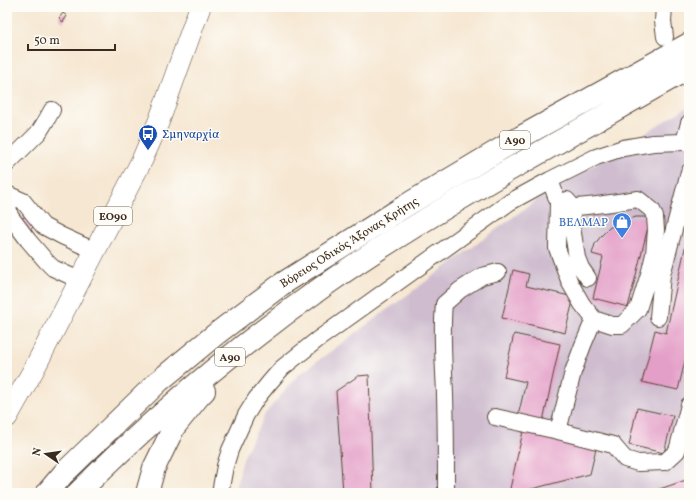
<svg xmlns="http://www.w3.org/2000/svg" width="696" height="500" font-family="Vollkorn,serif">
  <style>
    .industrial { fill: #cfbdcf }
    .building { fill: #e49fc8 }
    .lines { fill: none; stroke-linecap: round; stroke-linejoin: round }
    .minor-tunnel { stroke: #d1c1ae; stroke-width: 16; stroke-dasharray: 16 8; stroke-linecap: butt }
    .minor-casing { stroke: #574639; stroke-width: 18 }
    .major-casing { stroke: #574639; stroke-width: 22 }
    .highway-casing { stroke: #574639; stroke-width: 24 }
    .minor { stroke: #fff; stroke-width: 16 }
    .major { stroke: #fff; stroke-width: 21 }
    .highway { stroke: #fff; stroke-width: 22 }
    .labels { text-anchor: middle; stroke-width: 3; stroke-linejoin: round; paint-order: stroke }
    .shield { fill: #fdfcf7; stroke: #75695f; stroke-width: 1 }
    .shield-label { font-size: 11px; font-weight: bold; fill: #3b2a1e }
    .transit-label { font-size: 12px; fill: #164399; stroke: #fdfcf7; text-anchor: start }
    .shop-label { font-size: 12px; fill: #366cbe; stroke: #fdfcf7; text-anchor: end }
    .street-label { font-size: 12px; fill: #3b2a1e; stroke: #fdfcf7 }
  </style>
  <rect width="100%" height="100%" fill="#fdfcf7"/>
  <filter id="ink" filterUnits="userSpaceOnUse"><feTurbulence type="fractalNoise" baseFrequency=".025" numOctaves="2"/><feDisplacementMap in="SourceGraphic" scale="8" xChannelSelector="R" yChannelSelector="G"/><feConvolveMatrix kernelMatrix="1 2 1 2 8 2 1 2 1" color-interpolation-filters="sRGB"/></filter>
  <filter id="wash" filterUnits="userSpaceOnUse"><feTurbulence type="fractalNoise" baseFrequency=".012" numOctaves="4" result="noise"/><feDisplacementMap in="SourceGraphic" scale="16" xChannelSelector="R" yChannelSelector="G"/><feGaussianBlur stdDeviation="0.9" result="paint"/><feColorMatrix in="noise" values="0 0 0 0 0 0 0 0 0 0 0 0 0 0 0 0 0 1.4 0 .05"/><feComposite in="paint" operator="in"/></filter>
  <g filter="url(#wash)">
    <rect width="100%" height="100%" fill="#f6e7d2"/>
    <path class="industrial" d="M689,106v387h-455l10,-37 21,-42 32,-38 241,-177z"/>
    <g id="blocks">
      <path class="building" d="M63,13l4,3 -4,6 -4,-4z
        M28,214l8,11 -9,7 -8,-11z
        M636,217h8l6,2 -22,88 -35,-9 10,-41 -11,-3 3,-10 6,-8 8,-8 13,-7z
        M688,235l1,109 -11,46 -36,-8 13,-52 11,3z
        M513,270l16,4 -3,12 48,11 -9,36 -63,-15z
        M514,334l46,10 -17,77 -25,-5 8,-34 -22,-5z
        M369,375l4,118h-30l-7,-102 22,-15z
        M637,408l36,8 -9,37 -35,-8z
        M524,427l73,17 -7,30 -74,19h-7z
        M689,479v14h-41z"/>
    </g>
  </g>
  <g filter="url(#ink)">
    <use href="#blocks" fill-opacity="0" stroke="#574639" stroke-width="1"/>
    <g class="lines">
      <path class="minor-tunnel" d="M677,62l12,22"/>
      <defs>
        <path id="minor" d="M664,7l-1,14 2,16
          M684,142l5,-19
          M7,164l32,-32 8,-13 5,-9
          M550,180l8,22 -1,46 13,35 12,21 12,15 18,6h10l16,-16 12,-38 4,-17 2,-24 -1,-13 -3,-7 -14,-11c-22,3 -43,7 -65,8
          M7,194l16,7 20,25 19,10 33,15
          M7,200l3,16 18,24 18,21 7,7 26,12
          M567,200l6,7 -1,20 5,31 4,10 7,10
          M658,317l4,-42 27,-103
          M495,417l63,14 55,14 12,14 13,4 27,-1 12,-11 12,-46
          M558,431l15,-59 10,-27 11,-26
          M220,493l5,-27 5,-16 16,-35 10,-16 13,-16 13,-15 35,-28 193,-138 40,-22 46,-23 27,-9 30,-5 31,-1h5
          M446,493c0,-33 0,-65 -1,-98 -1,-30 -4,-61 -1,-91l16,-14 22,-14 16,-4"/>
        <path id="major" d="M7,417l27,-48 108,-209 17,-39 41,-114"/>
        <path id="highway" d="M47,493l17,-20 95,-92 57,-47 66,-50 128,-81 111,-66 168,-93
          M78,493c77,-77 160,-147 250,-210 58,-41 120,-77 181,-113 60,-34 120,-68 180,-102
          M147,493l7,-25 20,-41 25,-31 5,-5"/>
      </defs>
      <use href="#minor" class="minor-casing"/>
      <use href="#major" class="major-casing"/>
      <use href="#highway" class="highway-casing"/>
      <use href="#minor" class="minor"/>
      <use href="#major" class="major"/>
      <use href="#highway" class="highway"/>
    </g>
  </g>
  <defs>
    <symbol id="bus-pin" viewBox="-11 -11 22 30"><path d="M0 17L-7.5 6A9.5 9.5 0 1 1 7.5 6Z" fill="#1a4fb4" stroke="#fdfcf7"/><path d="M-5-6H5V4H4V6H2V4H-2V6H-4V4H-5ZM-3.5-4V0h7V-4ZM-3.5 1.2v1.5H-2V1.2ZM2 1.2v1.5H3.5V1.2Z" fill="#fff"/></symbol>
    <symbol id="shop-pin" viewBox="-11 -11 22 30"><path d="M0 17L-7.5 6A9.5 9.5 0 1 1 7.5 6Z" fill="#3f7fe0" stroke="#fdfcf7"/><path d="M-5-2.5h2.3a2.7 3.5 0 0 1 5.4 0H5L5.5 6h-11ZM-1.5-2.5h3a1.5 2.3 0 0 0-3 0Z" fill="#fff"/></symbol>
  </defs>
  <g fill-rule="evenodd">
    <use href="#bus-pin" x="137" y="123" width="22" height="30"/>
    <use href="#shop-pin" x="611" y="211" width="22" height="30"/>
  </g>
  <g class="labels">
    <g class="shield">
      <rect x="500" y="131" width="30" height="18" rx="3"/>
      <rect x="94" y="207" width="38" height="18" rx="3"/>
      <rect x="215" y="348" width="30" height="18" rx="3"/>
    </g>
    <g class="shield-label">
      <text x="515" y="144">Α90</text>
      <text x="113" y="220">ΕΟ90</text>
      <text x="230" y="361">Α90</text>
    </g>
    <g class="transit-label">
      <text x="162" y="138">Σμηναρχία</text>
    </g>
    <g class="shop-label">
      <text x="608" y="226">ΒΕΛΜΑΡ</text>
    </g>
    <g class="street-label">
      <text transform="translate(349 242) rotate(-32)" y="4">Βόρειος Οδικός Άξονας Κρήτης</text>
    </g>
  </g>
  <rect width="696" height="500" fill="none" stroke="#fdfcf7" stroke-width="24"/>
  <g transform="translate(46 454) rotate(283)" stroke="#fdfcf7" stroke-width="3" paint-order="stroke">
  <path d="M0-3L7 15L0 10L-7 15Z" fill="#3b2a1e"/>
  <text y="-6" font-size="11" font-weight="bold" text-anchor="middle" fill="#3b2a1e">N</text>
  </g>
  <path d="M28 44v6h87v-6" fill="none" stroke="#3b2a1e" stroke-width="2"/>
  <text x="34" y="44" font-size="12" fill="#3b2a1e" stroke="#fdfcf7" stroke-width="3" paint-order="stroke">50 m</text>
</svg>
